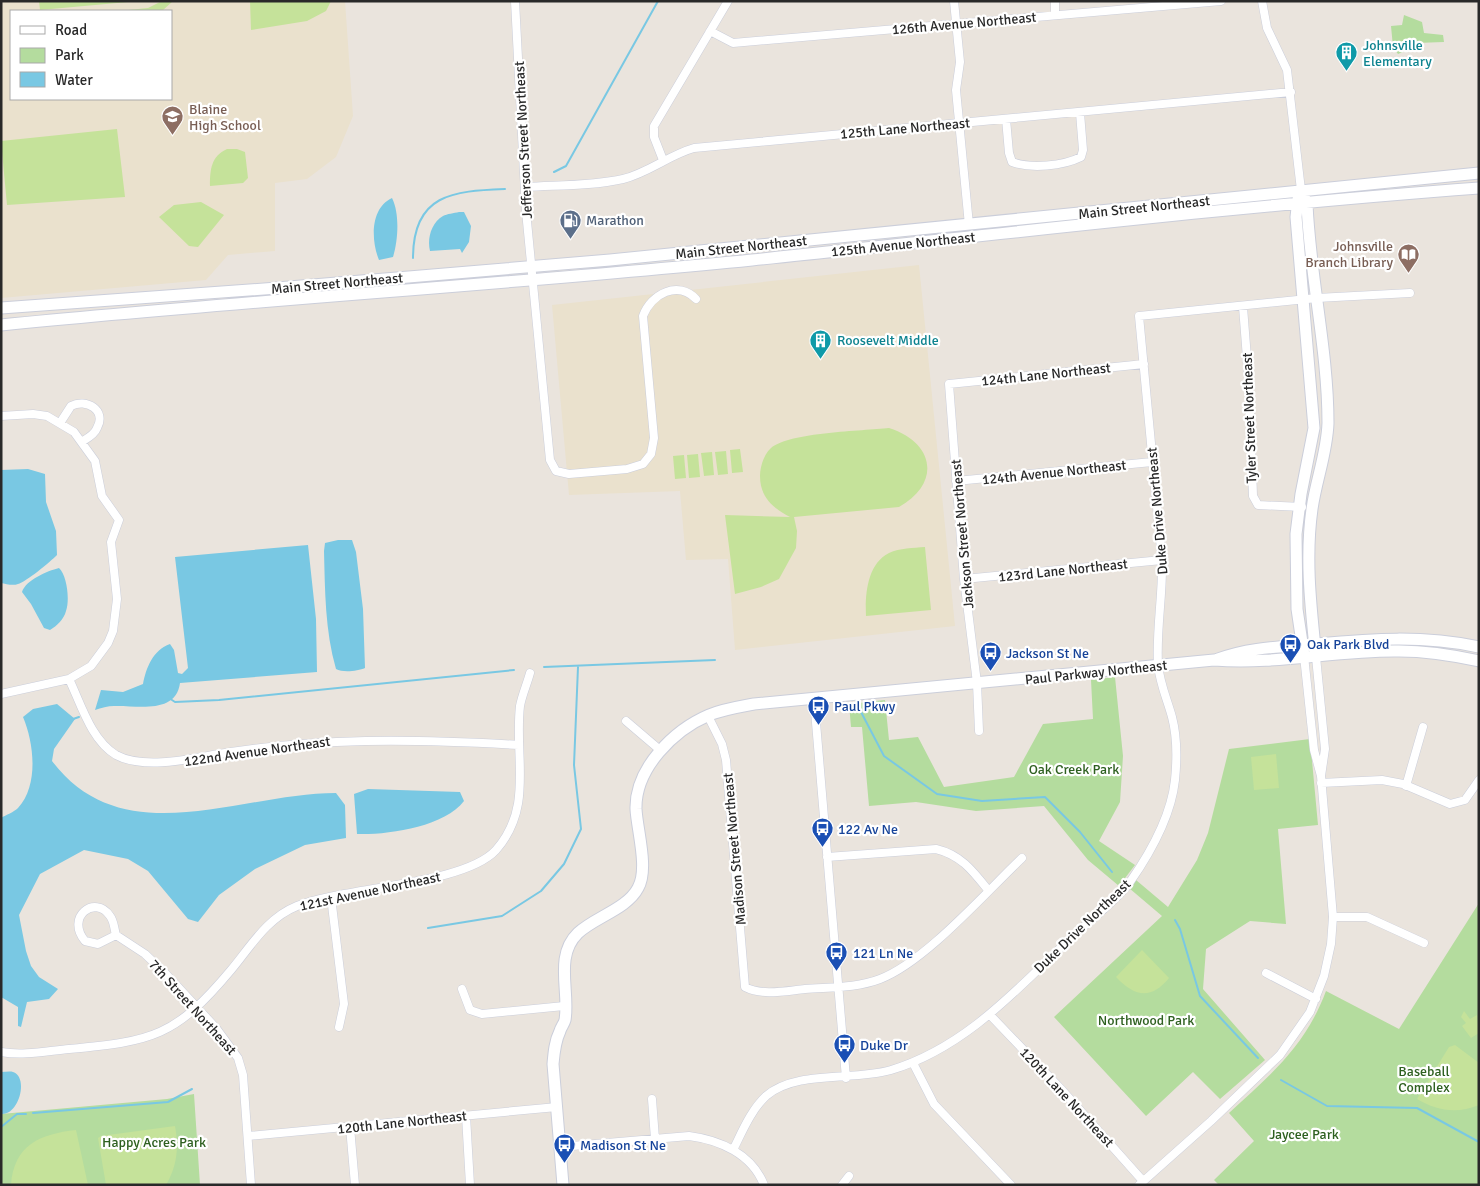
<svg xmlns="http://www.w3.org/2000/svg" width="1480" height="1186" font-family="Signika,sans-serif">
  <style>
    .education { fill: #eae1cd; fill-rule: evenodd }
    .green { fill: #b4dc9e }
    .pitch { fill: #c5e29a }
    .water { fill: #79c8e3 }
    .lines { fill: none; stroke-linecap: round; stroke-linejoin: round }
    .stream { stroke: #79c8e3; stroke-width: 2 }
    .street-casing { stroke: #cbceda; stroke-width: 9 }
    .secondary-casing { stroke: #cbceda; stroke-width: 13 }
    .street { stroke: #fff; stroke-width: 8 }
    .secondary { stroke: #fff; stroke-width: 11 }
    .labels { text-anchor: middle; stroke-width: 4.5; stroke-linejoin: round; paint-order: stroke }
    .street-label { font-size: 14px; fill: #292929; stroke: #fff }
    .culture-label { font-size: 14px; fill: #0d838f; stroke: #fff; text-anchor: start }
    .education-label { font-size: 14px; fill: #785e54; stroke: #fff; text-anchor: start }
    .service-label { font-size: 14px; fill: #4e5e75; stroke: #fff; text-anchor: start }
    .transit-label { font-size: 14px; fill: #164399; stroke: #fff; text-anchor: start }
    .park-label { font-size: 14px; fill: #2e6020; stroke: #fff }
  </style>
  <rect width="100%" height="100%" fill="#eae4dd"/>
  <path class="education" d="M1,1h344l8,115 -17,41 -29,22 -32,4v68l-47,4 -22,25 -205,18zM11,11h160v88h-160z
    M919,265l36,361 -220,24 -7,-91 -42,1 -6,-69 -111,4 -17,-190z"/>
  <path class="green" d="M1404,15l18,7 2,11 19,2 1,7 -28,1 -6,6 -12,5 -5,-7 -2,-21 11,-1z
    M1115,677l8,79 -3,46 -21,39 36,24 -16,21 -31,-26 -44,-54 -68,5 -60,-9 -47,4 -7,-79h-11l-2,-23 36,-4 4,40 29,-3 26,50 70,-10 29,-53 50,-5 -2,-39z
    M1310,739l8,86 -40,4 8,95 -36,-3 -44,28 -3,40 62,71 -45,39 -27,-27 -47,44 -92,-99 108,-101 -33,-28 7,-8 32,27 29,-47 11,-27 21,-84z
    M1479,903v282h-260l-5,-5 40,-39 -25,-28c42,-39 76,-66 97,-122l73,38z
    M194,1094l6,91h-199v-71l166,-15z"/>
  <path class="pitch" d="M39,1h100l-99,9z
    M162,1h11l-11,10h-44l30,-3z
    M250,1h81l-5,10 -19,10 -56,9z
    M117,129l8,68 -118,8 -6,-64z
    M227,149h10l8,3 3,26 -5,5 -33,3c0,-16 1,-30 17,-37z
    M201,202l23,13 -26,32 -9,-1 -30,-29 15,-12z
    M889,428c45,14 53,55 10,79l-105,10 3,14 -1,17 -17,31 -18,8 -26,7 -10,-79 65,2c-17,-9 -30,-20 -30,-41 0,-9 4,-22 11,-28 19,-16 91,-17 118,-20z
    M740,449l3,23 -11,1 -2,-23z
    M726,451l2,23 -10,1 -3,-23z
    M712,452l2,23 -10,1 -3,-23z
    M698,454l2,23 -11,1 -2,-23z
    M684,455l2,23 -11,1 -2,-23z
    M925,547l6,63 -65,6c-1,-21 1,-52 23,-63 11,-5 24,-5 36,-6z
    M1276,754l3,34 -25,2 -3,-33z
    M1142,950l27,28c-18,22 -34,19 -53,-1z
    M1464,1011l6,8 7,-4 2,18 -8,5 -9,-12 4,-3 -5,-6z
    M1455,1045l24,18v42c-22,9 -42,6 -62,-6l32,-52z
    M175,1126c4,22 2,40 -9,59h-60l-8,-47 3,-2z
    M76,1130l12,55h-77c3,-40 29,-51 65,-55z"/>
  <path class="water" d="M392,198c8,16 6,43 1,59l-14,3c-8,-19 -9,-52 13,-62z
    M459,212h5l7,14 -2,16 -7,11 -2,-4 -30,2c-3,-12 1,-28 13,-35 4,-2 11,-3 16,-4z
    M28,469l17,5 1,28 10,29 1,24c-7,7 -31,27 -39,29 -5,2 -12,0 -17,-1v-113z
    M338,540h14l4,12 7,57 2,59c-7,3 -22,5 -29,1 -11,-38 -11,-79 -12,-118l1,-8z
    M308,545l8,74 1,53 -137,11c-4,32 -44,22 -66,23 -6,0 -13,2 -19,4l6,-20 22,2 20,-8c3,-16 10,-34 27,-40l4,6 4,23 4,1 6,-6 -13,-111z
    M59,568c8,7 11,32 7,43 -2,8 -9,15 -16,19l-6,-2 -13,-24 -9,-12c4,-12 25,-21 37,-24z
    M57,704l18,15 -21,30 -2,12c71,94 188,32 284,32l9,12 1,33 -41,7 -50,24 -36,26 -21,27 -10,-3 -40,-48 -20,-12 -44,-9 -44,24 -21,41 7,36 5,15 8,11 19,12 -9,10 -22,3 -6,25 -3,-1v-19l-17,-10v-179c5,-3 13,-6 17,-10 21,-23 16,-65 5,-91l10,-8z
    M368,789l92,3 4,9c-20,26 -76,34 -107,33l-3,-40z
    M1,1072c4,0 9,-1 12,0 16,5 6,44 -12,42z"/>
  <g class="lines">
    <path class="stream" d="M554,172l12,-6 92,-165
      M413,258c0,-64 40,-67 92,-69
      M544,667l171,-7
      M169,698l6,4 44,-2 295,-30
      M861,712l23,44 53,38 45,7 63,-4 35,35 32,40
      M73,719l6,-2
      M1175,920l5,9 20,67 58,62
      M428,928l74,-12 39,-25 23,-27 17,-35 -7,-64 4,-98
      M1281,1080l46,26 90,2 62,34
      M33,1113l135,-11 24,-13
      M1,1127l16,-13h9"/>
    <defs>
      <path id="street" d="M515,1l11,210 24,249 6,11 13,3 58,-5 16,-5 8,-10 3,-16 -11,-122c8,-22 35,-36 53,-17
        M954,1l6,61 -4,28 13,135
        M1055,1v14
        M1262,1l5,27 20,42 14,120
        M710,31l23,12 488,-42
        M1006,119l3,34 3,9c19,7 51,4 69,-5l2,-7 -3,-37
        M663,160l-9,-23v-11l74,-125
        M526,187c31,-2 66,-1 97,-8 25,-6 46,-24 71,-31l597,-56
        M1243,307l6,77 4,112 5,9 44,2
        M1,416l32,-2 14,2 27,16 21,29 7,35 17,24 -8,22 6,57 -4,32 -5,12 -17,23 -22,13 -68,15
        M60,423l11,-17c15,-8 36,4 26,22 -2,6 -9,10 -14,13
        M956,481l196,-19
        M964,579l198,-19
        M1316,657l9,92 -4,27
        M69,679c12,25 22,61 47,76 26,14 70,5 97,0 102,-18 203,-16 306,-10
        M814,699l32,379
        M708,716l14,28 4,16 19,227c17,9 40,4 60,2 25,-2 52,-1 75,-10 45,-17 106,-87 142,-121
        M626,721l34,29
        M979,731l-2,-48 -13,-104 -15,-195 195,-20
        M1321,783l61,-3 21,4 47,20 15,-4 14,-20
        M1406,786l17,-59
        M827,857l109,-8c25,6 37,22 52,41
        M331,897l13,107 -5,23
        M1333,917h34l57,26
        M116,935l-18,9 -13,-3c-20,-24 10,-47 25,-25 4,5 4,12 6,19l29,19 20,19 51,55 22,30 5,17 8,110
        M1266,973l50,26
        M462,989l8,21 12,4 82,-8
        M990,1015l71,74 82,92
        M1,1052c22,4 46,-1 68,-3 84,-8 106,-12 162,-79 20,-24 36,-52 66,-64 48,-19 167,-21 199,-56 38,-43 18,-93 24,-144 2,-11 7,-22 10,-33
        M913,1063l21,41 77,81
        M652,1099l3,40
        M466,1116l4,69
        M350,1127l5,58
        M248,1136l309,-29
        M560,1147l129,-11c31,4 63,18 75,49
        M733,1150c9,-18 18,-40 33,-54 30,-26 87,-15 125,-26 76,-23 128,-83 184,-136 17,-15 42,-34 55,-52 21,-30 41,-65 45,-102 2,-20 2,-44 -3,-63 -5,-18 -12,-33 -14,-52 -2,-36 5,-70 4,-105l-23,-244 178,-18 93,-5
        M842,1185l7,-9
        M1139,1185l72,-64 69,-66 30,-43 14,-36 7,-32 2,-27 -12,-141 -7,-26 -10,-94"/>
      <path id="secondary" d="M1298,199l-2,18 18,211 -13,66 -5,40 1,75 7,47
        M1305,199l2,5c3,73 21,146 21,219 -1,30 -12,57 -16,86 -7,50 -1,99 4,148
        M1,308l276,-20 333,-28 869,-87
        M1,325c250,-25 501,-40 751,-65 242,-25 484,-54 727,-72
        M1218,659c32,-12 64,-12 98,-15 56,-5 106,-9 163,3
        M563,1185l-10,-121c1,-12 2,-23 7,-33 1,-4 4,-7 5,-11 5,-28 -11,-64 13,-87 17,-16 49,-24 60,-45 11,-19 -1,-58 -2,-79 -1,-41 38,-79 73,-94 15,-6 29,-8 45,-11l460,-44c62,5 123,-10 185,-9 27,0 53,4 80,10"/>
    </defs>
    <use href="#street" class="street-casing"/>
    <use href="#secondary" class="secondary-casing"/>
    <use href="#street" class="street"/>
    <use href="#secondary" class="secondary"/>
  </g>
  <defs>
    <symbol id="building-pin" viewBox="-11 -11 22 30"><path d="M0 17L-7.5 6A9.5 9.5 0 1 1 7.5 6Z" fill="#0f9aa8" stroke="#fff"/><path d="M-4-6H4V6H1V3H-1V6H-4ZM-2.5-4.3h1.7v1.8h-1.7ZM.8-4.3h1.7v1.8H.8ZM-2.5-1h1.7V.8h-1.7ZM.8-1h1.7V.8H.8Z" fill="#fff"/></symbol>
    <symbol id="school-pin" viewBox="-11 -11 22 30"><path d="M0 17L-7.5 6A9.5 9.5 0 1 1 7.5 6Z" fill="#8d6e63" stroke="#fff"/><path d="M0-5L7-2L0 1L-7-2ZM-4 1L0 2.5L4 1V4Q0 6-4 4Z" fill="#fff"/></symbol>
    <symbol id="fuel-pin" viewBox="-11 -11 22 30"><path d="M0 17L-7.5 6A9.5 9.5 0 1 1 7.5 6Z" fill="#5c6f8a" stroke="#fff"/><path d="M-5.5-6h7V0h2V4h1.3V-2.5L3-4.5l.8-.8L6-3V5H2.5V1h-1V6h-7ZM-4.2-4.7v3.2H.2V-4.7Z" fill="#fff"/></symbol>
    <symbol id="library-pin" viewBox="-11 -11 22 30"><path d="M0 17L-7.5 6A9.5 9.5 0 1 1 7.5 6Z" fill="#8d6e63" stroke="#fff"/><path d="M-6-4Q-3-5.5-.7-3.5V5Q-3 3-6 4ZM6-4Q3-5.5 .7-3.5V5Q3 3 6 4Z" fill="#fff"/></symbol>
    <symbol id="bus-pin" viewBox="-11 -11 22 30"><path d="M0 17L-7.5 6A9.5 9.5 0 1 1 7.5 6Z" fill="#1a4fb4" stroke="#fff"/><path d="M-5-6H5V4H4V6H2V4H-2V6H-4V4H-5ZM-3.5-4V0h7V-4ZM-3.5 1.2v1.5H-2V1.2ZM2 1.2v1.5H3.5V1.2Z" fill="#fff"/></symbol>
  </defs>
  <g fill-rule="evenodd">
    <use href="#building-pin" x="1334" y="40" width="25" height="34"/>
    <use href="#school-pin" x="160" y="104" width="25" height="34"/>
    <use href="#fuel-pin" x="558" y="208" width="25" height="34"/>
    <use href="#library-pin" x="1396" y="242" width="25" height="34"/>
    <use href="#building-pin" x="808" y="328" width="25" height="34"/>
    <use href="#bus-pin" x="1278" y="632" width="25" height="34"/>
    <use href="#bus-pin" x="978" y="640" width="25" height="34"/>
    <use href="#bus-pin" x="806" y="694" width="25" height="34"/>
    <use href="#bus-pin" x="810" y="816" width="25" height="34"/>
    <use href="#bus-pin" x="824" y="940" width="25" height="34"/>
    <use href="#bus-pin" x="832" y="1032" width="25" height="34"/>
    <use href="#bus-pin" x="552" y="1132" width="25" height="34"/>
  </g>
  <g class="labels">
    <g class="street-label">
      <text transform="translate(964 23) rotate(-5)" y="5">126th Avenue Northeast</text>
      <text transform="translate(905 128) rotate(-5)" y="5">125th Lane Northeast</text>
      <text transform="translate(523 140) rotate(-93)" y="5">Jefferson Street Northeast</text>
      <text transform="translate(1144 207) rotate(-6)" y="5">Main Street Northeast</text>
      <text transform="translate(903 244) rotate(-6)" y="5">125th Avenue Northeast</text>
      <text transform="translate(741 247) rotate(-6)" y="5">Main Street Northeast</text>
      <text transform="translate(337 283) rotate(-5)" y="5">Main Street Northeast</text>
      <text transform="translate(1046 374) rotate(-6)" y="5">124th Lane Northeast</text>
      <text transform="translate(1249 418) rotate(-92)" y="5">Tyler Street Northeast</text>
      <text transform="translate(1054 472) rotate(-6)" y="5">124th Avenue Northeast</text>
      <text transform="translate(1157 511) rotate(-95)" y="5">Duke Drive Northeast</text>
      <text transform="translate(962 534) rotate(-95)" y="5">Jackson Street Northeast</text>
      <text transform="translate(1063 570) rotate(-6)" y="5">123rd Lane Northeast</text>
      <text transform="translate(1096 672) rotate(-6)" y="5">Paul Parkway Northeast</text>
      <text transform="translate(257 751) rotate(-8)" y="5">122nd Avenue Northeast</text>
      <text transform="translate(734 849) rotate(-95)" y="5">Madison Street Northeast</text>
      <text transform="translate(370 891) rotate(-12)" y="5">121st Avenue Northeast</text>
      <text transform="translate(1082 926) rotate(-44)" y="5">Duke Drive Northeast</text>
      <text transform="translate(193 1007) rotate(48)" y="5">7th Street Northeast</text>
      <text transform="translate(1067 1097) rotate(47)" y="5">120th Lane Northeast</text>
      <text transform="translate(402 1122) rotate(-6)" y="5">120th Lane Northeast</text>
    </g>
    <g class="culture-label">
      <text x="1363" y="50">Johnsville<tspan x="1363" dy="16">Elementary</tspan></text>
      <text x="837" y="345">Roosevelt Middle</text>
    </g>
    <g class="education-label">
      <text x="189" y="114">Blaine<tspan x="189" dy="16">High School</tspan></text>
      <text x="1393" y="251" text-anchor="end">Johnsville<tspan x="1393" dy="16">Branch Library</tspan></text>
    </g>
    <g class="service-label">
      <text x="586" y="225">Marathon</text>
    </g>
    <g class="transit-label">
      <text x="1307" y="649">Oak Park Blvd</text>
      <text x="1006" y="658">Jackson St Ne</text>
      <text x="834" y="711">Paul Pkwy</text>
      <text x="838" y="834">122 Av Ne</text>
      <text x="853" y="958">121 Ln Ne</text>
      <text x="860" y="1050">Duke Dr</text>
      <text x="580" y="1150">Madison St Ne</text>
    </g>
    <g class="park-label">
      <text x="1074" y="774">Oak Creek Park</text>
      <text x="1146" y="1025">Northwood Park</text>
      <text x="1424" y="1076">Baseball<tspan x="1424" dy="16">Complex</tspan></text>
      <text x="1304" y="1139">Jaycee Park</text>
      <text x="154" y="1147">Happy Acres Park</text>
    </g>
  </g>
  <rect width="1480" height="1186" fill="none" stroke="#292929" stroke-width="5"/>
  <rect x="10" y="10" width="162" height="90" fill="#ffffff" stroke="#a9a9a9"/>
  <rect x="20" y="26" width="25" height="8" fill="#ffffff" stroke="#a9a9a9"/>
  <text x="55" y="35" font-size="15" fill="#292929">Road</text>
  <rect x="20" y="48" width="25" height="15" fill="#b4dc9e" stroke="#a9a9a9"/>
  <text x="55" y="60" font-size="15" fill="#292929">Park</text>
  <rect x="20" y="72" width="25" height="15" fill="#79c8e3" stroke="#a9a9a9"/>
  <text x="55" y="85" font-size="15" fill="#292929">Water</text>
</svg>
